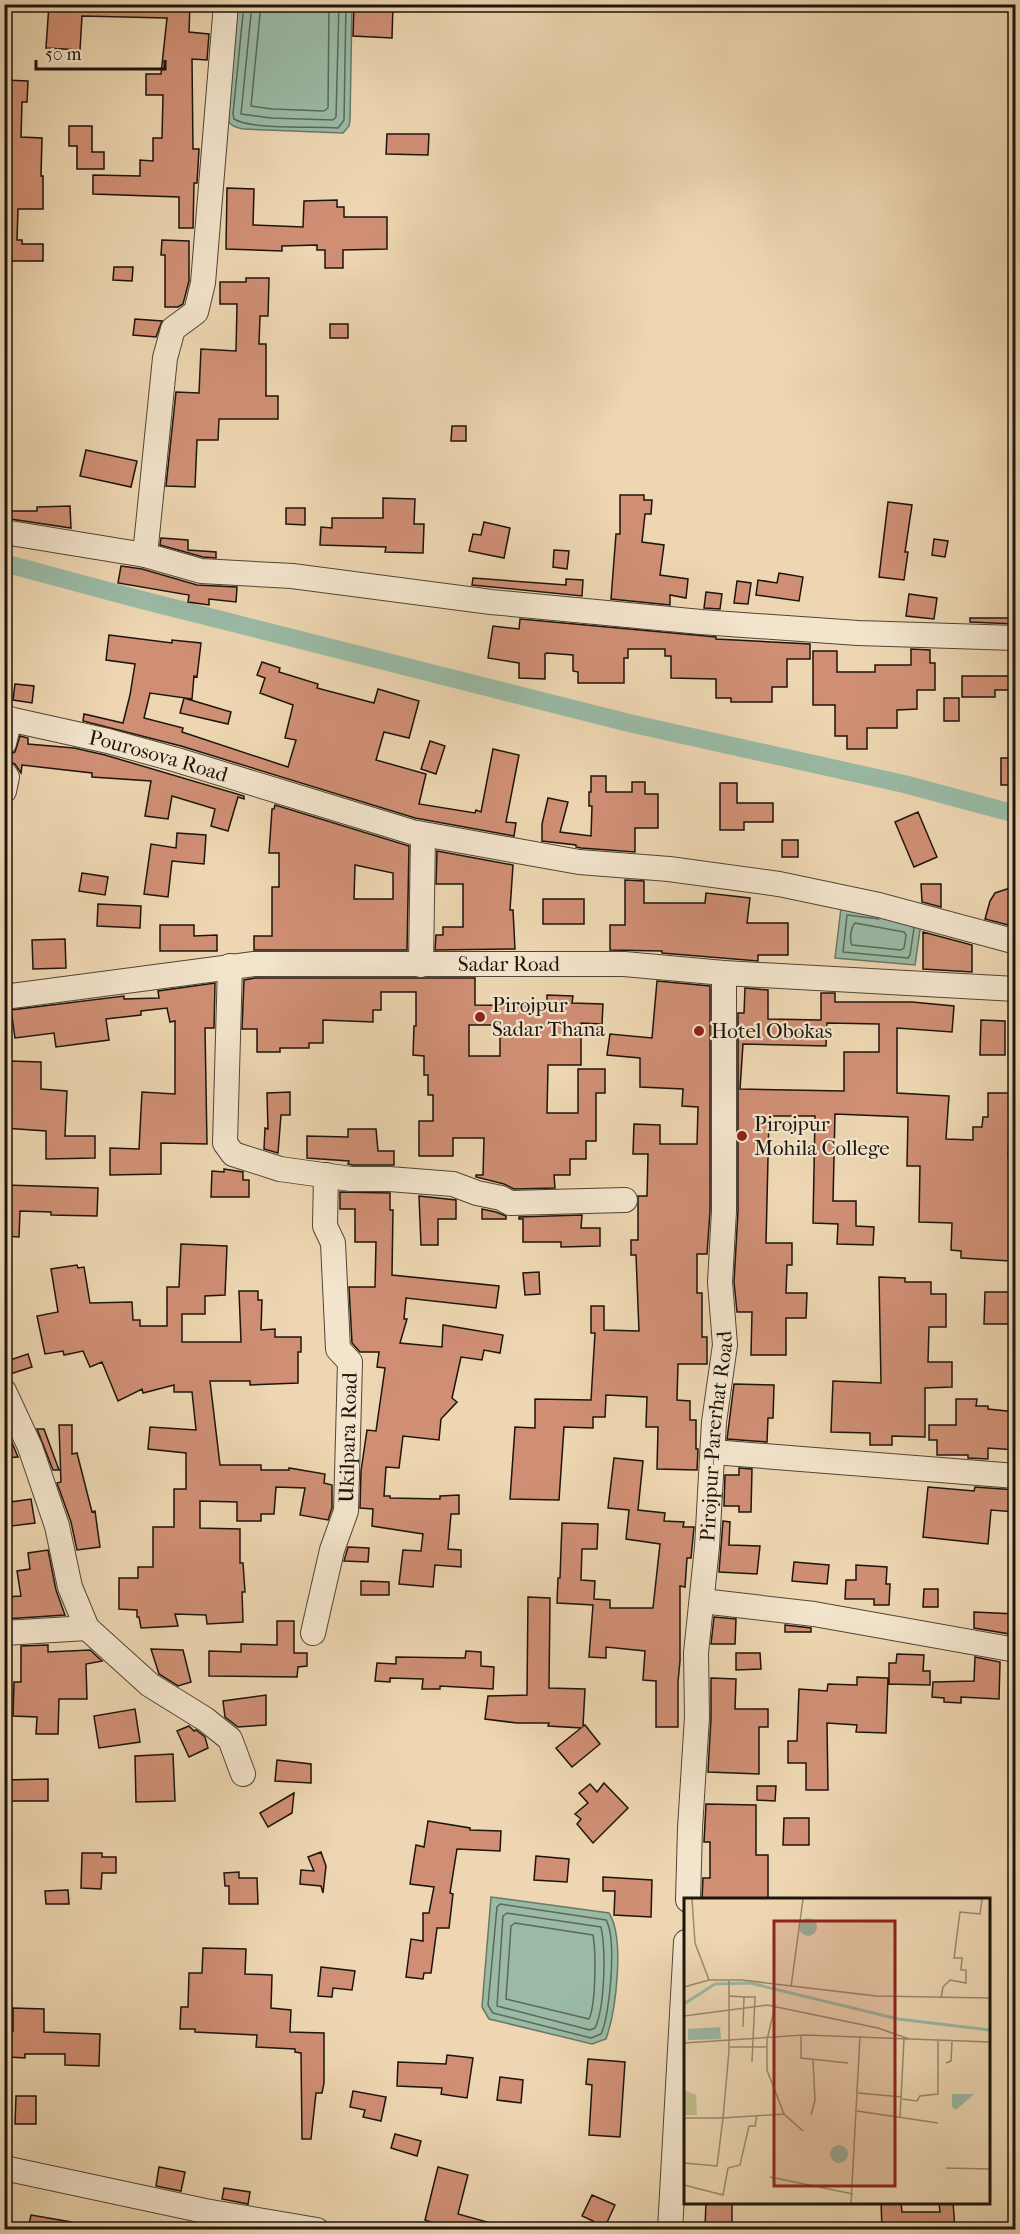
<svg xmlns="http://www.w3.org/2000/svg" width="1020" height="2234" font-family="'IM FELL French Canon',serif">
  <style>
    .water { fill: #9abaa6; stroke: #687868; stroke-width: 1.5 }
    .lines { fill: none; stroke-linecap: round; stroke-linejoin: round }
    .shore { stroke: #5b6859; stroke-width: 1.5 }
    .canal { stroke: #9abaa6; stroke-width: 18 }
    .building { fill: #d08f75; stroke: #1c150c; stroke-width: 1.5; fill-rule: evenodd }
    .minor-casing { stroke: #504535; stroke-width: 26 }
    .minor { stroke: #f3e4cc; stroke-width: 24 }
    .poi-dot { fill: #8f2418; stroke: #f3e4cc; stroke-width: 2 }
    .labels { text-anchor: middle; stroke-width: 4.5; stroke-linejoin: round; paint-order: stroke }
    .street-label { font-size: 21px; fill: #1c150c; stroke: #f3e4cc }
    .poi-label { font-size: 21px; fill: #1c150c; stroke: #f3e4cc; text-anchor: start }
    .inset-river { fill: none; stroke: #9abaa6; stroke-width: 3 }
    .inset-road { fill: none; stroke: #99896f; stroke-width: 1.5 }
    .view { fill: #8f2418; fill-opacity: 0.15; stroke: #8f2418; stroke-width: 3 }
    .inset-edge { fill: none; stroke: #1c150c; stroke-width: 3 }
  </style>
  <rect width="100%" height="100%" fill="#edd6b1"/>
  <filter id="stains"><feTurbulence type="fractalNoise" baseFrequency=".00333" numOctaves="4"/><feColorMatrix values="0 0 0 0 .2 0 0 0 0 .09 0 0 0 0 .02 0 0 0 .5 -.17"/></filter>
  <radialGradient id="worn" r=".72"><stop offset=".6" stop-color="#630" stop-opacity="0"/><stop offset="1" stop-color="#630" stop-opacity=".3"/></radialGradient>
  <path class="water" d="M238,5h114l-2,115 -1,6 -6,7 -100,-4c-10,-2 -14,-4 -17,-14z
    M841,908l80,15 -6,42 -80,-7z
    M491,1897l118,16c16,25 7,98 -3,126l-14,5 -103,-25 -7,-12z"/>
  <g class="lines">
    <path class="shore" d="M244,4l-11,110 1,5c18,11 80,7 104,9l6,-8 2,-116
      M252,4l-11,110 30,4 62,2 3,-3 3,-113
      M261,4l-10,102 21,3 52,2 4,-3 1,-104
      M879,919l-32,-4 -4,37 65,6 2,-3 4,-27
      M855,923l49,9 2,3 -2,13 -3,2 -49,-5c-3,-5 -1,-18 3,-22z
      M500,1904l106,16c11,18 4,96 -5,114l-10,4 -98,-25 -5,-8 9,-98z
      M507,1913l94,14c5,23 4,80 -6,101l-5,2 -93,-24 6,-90z
      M515,1923l78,12c3,17 3,69 -4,84l-83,-20 5,-73z"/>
    <path class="canal" d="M4,563l134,36 491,124 275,61 112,30"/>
  </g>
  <path class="building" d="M49,4h141l-1,28 20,2 -2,26 -15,-1 1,90h6l-2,34h-3l-1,45h-14v-31l-86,-3v-19l47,1v-16l13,1v-23h9l1,-43h-17v-21h15l6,-56 -85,-2 -2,34 -34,-2z
    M354,4h39l-1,34 -39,-2z
    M4,80l24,1 -1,21h-5l-1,35 21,1 -1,38h2v33h-25l-1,31h5v4h21v17h-39z
    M69,126h23v26h12v17h-27v-23h-8z
    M387,134h42l-1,21 -42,-1z
    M227,188l27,1 -1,36 50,2 1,-26 33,-1v7h7v10h43v32l-44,1v18h-18v-18h-8v-5l-35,1v5l-56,-2z
    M162,240l27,1v40l-6,23 -5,3h-13v-52h-4z
    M114,267h19l-1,14 -19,-1z
    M246,278h23l-1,38h-8l-1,28h7v52h12v23h-59l-1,21h-21l-2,47 -29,-1 10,-94 23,1 2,-44 35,2 1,-47h-17v-22h26z
    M135,319l27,2 -6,16 -23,-2z
    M330,324h18v14h-18z
    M452,426h14v15h-15z
    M86,450l51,11 -6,26 -51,-11z
    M620,495h24v5h8l-1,14h-6l-3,28 22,3 -4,30 28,4 -2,19 -16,-3v10l-59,-6 5,-65h4z
    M383,498l32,1 -1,25h10l-1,29 -38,-1 1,-5 -66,-2 1,-18 11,1v-10h51z
    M888,502l24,3 -7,47h3l-4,28 -25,-3z
    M70,506l1,22 -67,-10v-7h33v-4z
    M286,508h19v17l-19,-1z
    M484,522l26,6 -6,30 -35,-7 4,-17 8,1z
    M161,538l27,2v10l28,2v6l-13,-1 -43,-12z
    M934,539l14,2 -3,16 -13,-2z
    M554,550l15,1 -2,18 -14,-2z
    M121,566l21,3 55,16 40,2 -1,15 -27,-3v6l-21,-3 1,-7 -71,-12z
    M779,573l24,4 -4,24 -43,-6 2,-15 19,3z
    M473,578l93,7v-6l17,1 -1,16 -110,-11z
    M737,581l14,2 -3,21 -14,-1z
    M706,592l16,2 -2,15 -16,-1z
    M909,594l28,4 -3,21 -28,-3z
    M970,618h45v6l-45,-2z
    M520,619l196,18v2l94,5v15h-23v28h-15v15h-41v-4h-15v-19l-45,-1v-22h-6v-7h-37v9h-4v25h-46v-11l-5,-1v-16l-26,-2 -2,1v25l-26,-1v-15l-31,-5 5,-32 26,3z
    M109,635l63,8v-3l29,3 -4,34 -3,-1 -2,23 -42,-6 -6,25 39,10 -1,4 106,35 8,-27 -11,-2 8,-33 -33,-12 5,-15 -8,-3 5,-13 18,6 -1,4 39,12 -1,4 57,15 4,-14 41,12 -10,37 -25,-6 -8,28 50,14 -7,30 56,9 1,-3 5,2 12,-63 26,6 -13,67 10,1 -2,13 -99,-18 -234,-72 -98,-25 1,-7 39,9 7,-28 5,-31 -29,-4z
    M911,649l19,1v13h5v27h-18v19l-20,1v18h-30v21h-20v-13h-12v-31h-22v-54h24v21h38v-7h36z
    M962,676h54v14h-21v7h-33z
    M15,684l19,2 -2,17 -19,-3z
    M184,698l47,14 -3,12 -48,-11z
    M944,698h15v23h-15z
    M20,736l8,2v6l46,4 31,7 139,41v3l-6,-2 -10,34 -17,-5 4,-17 -43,-13 -4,23 -23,-3 6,-35 -59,-4v-4l-70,-8 -1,8 -6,-9 -11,-5v-2l11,-5z
    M430,741l15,5 -9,28 -15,-5z
    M1001,758h13v27h-13z
    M591,776h15v16h26v-10h13v12h13v34h-23v24l-54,-4 -5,-1v-2l-34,-4v-17l6,-26 20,4 -8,30 31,4 1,-30h-3v-14h2z
    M720,783h17v20h36v19h-29v8h-24z
    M275,805l134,41 -2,104h-153v-14h18v-49h7v-34h-10l3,-44h2zM355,865l38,8v26h-39z
    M918,812l19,45 -23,10 -19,-45z
    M177,833l29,2 -2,29 -32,-3 -4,36 -24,-3 7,-50 25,4z
    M782,840h16v17h-16z
    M437,851l76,14 -3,45h3l2,39 -80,1 1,-15h7v-8h20v-43h-27z
    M82,873l26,4 -3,18 -26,-4z
    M625,880l19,1v22h61l1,-10 44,5 -3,25h41v32h-30v6l-96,-8v-2l-52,-1v-25h15z
    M921,884h20v23l-19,-5z
    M1016,886v41l-31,-8 5,-18 5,-8z
    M543,899h41v25h-41z
    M98,904l43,2 -1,22 -43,-2z
    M160,925h34v11l23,-1v16h-57z
    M923,932l49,13v27l-49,-3z
    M65,939l1,29 -33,1 -1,-29z
    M255,978h220v27l65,1 1,-4h6v-7l26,1 -1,7 31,1 -1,20 -21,-1v42h-33l-1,48h31v-44h27v24h-9v48h-10v18h-16v16h-16l1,13 -41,1 -10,-5 -28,-7v-2h7l1,-37h-31v18h-34v-35h14v-26h-5v-20h-4v-19l-11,-1 1,-29h2v-34h-35v18h-8v12l-50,-2v23h-14v5h-29v4h-23v-23h-15l2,-49zM469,1025h31v31h-31z
    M657,981l53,5v225l-3,43h-10v39h5v44h5v27h-29l-1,36 13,1v19h6v29h2l-1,21 -40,-1 1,-42h-12l1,-30 -41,-2 -1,22h-12v11l-29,-1 -5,73 -49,-1 5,-72 20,1v-29l56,1 4,-67h-4v-27h13v24l35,1 -3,-76h-5v-15h7v-44h9l1,-42h-15l1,-30 26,1v19h37l1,-37 -16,-1 1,-17 -43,-2v-29l-33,-3 3,-21 42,4z
    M215,983l-1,45h-9l2,116 -46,-1v31l-51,1v-27l29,1 3,-57 33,2v-73l-5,1 -3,-14 -26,3v4l-35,4 3,21 -53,7 -2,-14 -39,5 -4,-28 113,-14v3l35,-1 -1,-7z
    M745,988l23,2v29l53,1v-27h14v9h77l42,4 -2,26 -55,-4v65l52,3 -3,43 27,1v-13h9l1,-10h5v-24h26l-1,39h-4l-1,25h8v51h-4l-2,53 -49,-3v-7l-10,-1 1,-27 -33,-1 1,-56h-13l1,-49 -73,-3 -2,87h23v25l18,1 -1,18 -36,-1 1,-20 -25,-1 2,-107h-46l-3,127h26v22h-5l-1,28h21l-1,25h-20v37h-35l1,-43h-15l-3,-30 4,-71v-198h6zM827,1023l52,1v28h-35v39l-104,-2 3,-45 83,2z
    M981,1020l24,1v34h-25z
    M9,1061l32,1v27l26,2 -2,45h30v22l-49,1v-28l-42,-3v-25h3z
    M290,1092v23h-9l-3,38 -14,-4 1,-21 3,1 -1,-36z
    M348,1129h28l2,22h16v14h-42l-4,-1 1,-3 -42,-3v-22l41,1z
    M224,1169l19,3v8h6v17h-38l1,-26 12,1z
    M6,1185l92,3 -1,28 -46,-1v-3l-31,-1 -1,26 -15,-1z
    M340,1192l50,1v17h3l-1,65 107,11 -3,22 -90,-10 -2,21h3l-7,24 42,4 1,-22 60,10 -3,18 -16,-3 -2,10 -21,-3 -9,41 5,4 -16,17 -2,21 -36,-4 -4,32 -13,-1 -2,29h6v2l50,1v-3l19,-1v19h-8l-3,35 13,1v17l-26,-2 -2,22 -34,-3 4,-34 18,1 2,-17 -51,-8 1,-17 -13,-1 1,-37 6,-41 9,1 9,-63 -8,-1 2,-15h-19l-8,-9 -3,-56h26l1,-45h-21v-33h-15z
    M419,1196l37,4v19h-18v26h-17z
    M482,1209l14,3 10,4v3h-24z
    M582,1215l-1,13h19v18l-39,1v-5h-38v-23h-4v-2z
    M181,1244l46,2 -2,49 -20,1v18h-23v28h59l-2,-51h19v9h4l-1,30 14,-1v8h26v15h-3v31l-48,2v-4h-40l10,84h41v5h28v-2l36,6 -1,9 8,2v23l-4,12 -28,-5 5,-27 -29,-1 -2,27h-13v7h-24v-19l-37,-1v27l40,1v34h3l2,29h-3l1,30 -36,2 -1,-9 -31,-1 3,12 -37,2 -2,-11h-2v-7l-18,-1v-31h19v-11h15v-40h21v-38h12v-36l-38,-4 2,-22 46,3 -4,-38h-18v-7l-31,8 -1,-4 -24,12 -16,-39 -12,5 -7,-16 -19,4 -1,-4 -18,3 -8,-38 21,-4 -7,-43 26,-4 1,3 6,-1 6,36 42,-1 1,18h7v6h27v-39h12z
    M539,1272l1,22 -15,1 -2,-22z
    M879,1277l26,1v4h26v12h15v33h-17l-1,35h24v25l-27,1v49l-33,-1v9h-22v-12l-39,-1 2,-51 48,2z
    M985,1292h28l-1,32h-28z
    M28,1354l4,13 -28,9v-14z
    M734,1384l40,1 -1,33h-5l-1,24 -40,-3z
    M956,1399h21l-1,7h12v3l28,3v38l-28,-2v11l-20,-1v-3h-31v-15h-8v-15h27z
    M59,1425h13v29l5,-1 15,59 3,-1 5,36 -23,3 -6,-28 -14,-39 4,-1z
    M37,1429h7l15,41h-6z
    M4,1431h3l11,26 -14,1z
    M614,1458l29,3 -5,49 27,3 -1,8 20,1 -1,5h11l-3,31h-4l-2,29 -5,-1v75l-2,21v45h-22v-46l-13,-1 2,-29 -39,-4v11l-17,-1 4,-52 -36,-2 1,-25h2l2,-55 36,1 -1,25h-15l-1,31 14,1 -1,18 16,1v8h43l7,-64 -34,-5 3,-29 -21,-2z
    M739,1468l13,1 -1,43h-12v-6h-15l1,-31h14z
    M928,1487l46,4 1,-4 41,3v22l-25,-2 -3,34 -65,-7z
    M31,1499l4,24 -31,4v-24z
    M723,1521l7,1 -1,23 31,1 -3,28 -38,-2z
    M348,1547l21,1 -1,14 -24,-1z
    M48,1550l8,40 9,25 -61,4v-22l17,-1 -4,-25 13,-2 -2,-16z
    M794,1562l35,3 -2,19 -35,-3z
    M856,1565l31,2 -1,17h4l-1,21h-15v-6h-29l1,-19h10z
    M361,1581l28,1v13h-28z
    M924,1589h14v18h-15z
    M528,1597l22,1 -1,90 36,1 -2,37 2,-1 15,19 -28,23 -16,-19 25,-20 -33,-2 1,-3h-32l-32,-4 3,-23 39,-1z
    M974,1612l42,2v21l-42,-7z
    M714,1617l22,2 -1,25h-24z
    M277,1621h17v32h13v13l-9,1 -1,10 -88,-1v-25l32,1v-8l36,1z
    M785,1625l26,3v4h-26z
    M48,1645v7l42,-2 12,11 -16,3 1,35h-28l-1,35h-22l1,-17 -24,-1 1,-34h7v-36z
    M151,1649l32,1 8,32 -13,4 -19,-12z
    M466,1651l15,1v14l13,1 -1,22 -53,-3v3h-18l1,-10 -33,-1v4l-15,-1 2,-18 19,1v-7l69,1z
    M736,1653h24l1,16 -25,1z
    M897,1654l27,1 -1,16h7v14l-41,-1v-21h7z
    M975,1657l25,5 -1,37 -38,-2v6l-17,-1v-4l-12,-1 1,-15 41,-1z
    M857,1677l31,1 -2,55 -30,-1 1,-7 -30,-2 1,67h-22v-27h-18v-22h9l2,-52 28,2 1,-7 29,1z
    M711,1678l25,1 -1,30h33v18h-9v47l-51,-2 3,-54z
    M266,1695v30l-28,2 -13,-10 -2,-16z
    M135,1709l5,33 -41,6 -5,-32z
    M189,1726l5,5 2,-1 9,7 3,11 -19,9 -12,-26z
    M173,1754l2,47 -39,1 -1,-46z
    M277,1760l34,4v19l-36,-2z
    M48,1779v22h-44v-21z
    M604,1783l24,25 -35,35 -16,-19 4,-5 -6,-5 13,-11 -9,-10 11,-9 7,8z
    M757,1786h19l-1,15 -18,-1z
    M294,1793l-2,20 -24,14 -8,-14z
    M706,1804l50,1v50h12v44h-66l1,-21h7v-36h-6z
    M784,1818h25v27h-26z
    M428,1821l42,7v2l31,1 -1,20 -43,-2 -7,44 3,1 -4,34h-12l-6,45h-7l-1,6 -17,-2 5,-38 12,2v-28h6l5,-26 -24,-3 6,-39 8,2z
    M321,1852l5,14 -3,27 -2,-7 -21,-2 1,-14 13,1 -6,-14z
    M82,1853h20v4h14v16h-14l-1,16 -20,-1z
    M536,1856l33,3 -2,23 -33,-2z
    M239,1872v6h18l1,26h-29v-18h-4l-1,-13z
    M603,1877l49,3 -1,37 -37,-2 1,-24h-12z
    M68,1890l1,14h-23l-1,-13z
    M203,1948l43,1 -1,25 27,1 -1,33 20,2 -1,22 34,1v50l-2,10h-6l-5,46h-9l-1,-86 -6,-1v-3l-39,-2 1,-12 -62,-3v-3h-15l1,-22h7l1,-34h13z
    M321,1967l34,4 -3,19 -19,-2 -1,9 -14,-1z
    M13,2008l31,1v23l56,2 -1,32 -34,-1v-11h-40v4l-16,-1 1,-26h3z
    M447,2055l26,3 -6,40 -26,-4 1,-6 -45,-2 1,-24 48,2z
    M588,2059l37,3 -5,75 -31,-2 3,-50 -6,-1z
    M500,2077l23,3 -2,23 -24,-3z
    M353,2091l33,6 -5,24 -18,-4 2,-7 -15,-3z
    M16,2096h20v28h-21z
    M395,2134l26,7 -4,15 -26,-8z
    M159,2167l26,5 -4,19 -25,-5z
    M438,2167l30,8 -10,39 40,11v4h-63l1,-5 -11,-4z
    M224,2188l26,4 -2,12 -26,-5z
    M592,2195l23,10 -11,24h-14l3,-8 -11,-5z
    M706,2202h26v24l-27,1z
    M881,2202h20l1,10h38l-1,-10h14l2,27h-19v-4l-34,1v3h-20z
    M31,2215l40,7v7h-43z"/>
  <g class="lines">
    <defs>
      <g id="minor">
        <path d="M4,532l141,23 56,16 91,5 199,26 210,20 157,11 158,5"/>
        <path d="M145,555l20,-197 8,-29 23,-17 7,-29 23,-279"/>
        <path id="s1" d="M4,718l104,23 69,19 235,72 167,30 90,7 110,15 100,21 137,37"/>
        <path d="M4,743l6,-24"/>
        <path d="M4,773l3,4 -3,14"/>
        <path d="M421,965l2,-130"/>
        <path d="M230,966l-5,177 8,11 47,15 71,10h38l64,5 24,9 24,5 9,5 115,-3"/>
        <path id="s2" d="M4,997l250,-33h370l100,9 292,16"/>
        <path d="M4,1391l26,56 27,79 13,61 17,41 63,57 55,34 25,20 13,35"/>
        <path d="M713,1452l303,24"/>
        <path d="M702,1601l112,13 202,36"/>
        <path d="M4,1633l83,-5"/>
        <path id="s3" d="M313,1633l19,-83 14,-39 4,-149 -12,-13 -5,-106 -8,-17 1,-51"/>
        <path id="s4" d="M688,1900l2,-72 7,-111 -1,-64 11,-106 7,-125 11,-77 -5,-63 4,-71v-238"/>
        <path d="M4,2168l201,43 112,19"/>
        <path d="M670,2230l16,-288"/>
      </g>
    </defs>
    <use href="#minor" class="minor-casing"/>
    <use href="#minor" class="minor"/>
  </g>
  <g class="poi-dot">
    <circle cx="480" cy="1017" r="6"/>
    <circle cx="699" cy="1031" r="6"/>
    <circle cx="742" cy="1136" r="6"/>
  </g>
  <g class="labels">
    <g class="street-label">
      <text dy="7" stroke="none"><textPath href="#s1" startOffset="159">Pourosova Road</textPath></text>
      <text dy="7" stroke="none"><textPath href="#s2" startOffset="507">Sadar Road</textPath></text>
      <text dy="7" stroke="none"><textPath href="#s4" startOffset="465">Pirojpur-Parerhat Road</textPath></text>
      <text dy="7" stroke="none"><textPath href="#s3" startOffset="200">Ukilpara Road</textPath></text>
    </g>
    <g class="poi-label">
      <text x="492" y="1012">Pirojpur<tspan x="492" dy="24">Sadar Thana</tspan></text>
      <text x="711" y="1038">Hotel Obokas</text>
      <text x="754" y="1131">Pirojpur<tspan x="754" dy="24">Mohila College</tspan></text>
    </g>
  </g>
  <g transform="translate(684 1898)">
    <rect width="306" height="306" fill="#edd6b1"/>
    <path d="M0,192l12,5 1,20h-13z" fill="#bebc88"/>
    <path d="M115 29a9 9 0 1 1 18 0a9 9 0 1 1-18 0ZM36,129l1,12 -33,1v-11zM268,196h22l-18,16 -4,-3zM146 256a9 9 0 1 1 18 0a9 9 0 1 1-18 0Z" fill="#9abaa6"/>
    <path class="inset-river" d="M0,106l31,-20 35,-1 148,36 92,11"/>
    <path class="inset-road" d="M8,1l3,44 14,37h33l134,16 114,2M45,83v70l-6,67 61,-4M0,89l25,-7M107,89l12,-88M45,98l15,1 -1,30M60,99h11l-3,65M257,100l2,-11 7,-7 16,3v-13h-5l1,-12h-8l6,-46 20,2 2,-15M91,108l-8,34v30l17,44 19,17M0,118l83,-11 111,23 31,11M117,138v22l47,5M0,145l120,-8 186,7M46,149h36M262,165l5,-2 1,-19M174,195l44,4M218,201l15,2 3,-5 18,-2v-53M173,213l81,12M127,217l4,-15 -2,-40M0,220h39l-6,48 -33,-3M216,220l4,-79M262,270l44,1M86,279l83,17M0,287l39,10 5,-27 12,-3 9,-39h6l2,-11M167,305l9,-167"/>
    <path class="view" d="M90,23h121v265h-121z"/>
    <rect width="306" height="306" class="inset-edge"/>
  </g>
  <rect width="1020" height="2234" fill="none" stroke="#edd6b1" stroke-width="24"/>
  <rect x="6" y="6" width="1008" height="2222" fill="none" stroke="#1c150c" stroke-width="3"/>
  <rect x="12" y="12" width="996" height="2210" fill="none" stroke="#1c150c" stroke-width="1.5"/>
  <path d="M36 60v9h129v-9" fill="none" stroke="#1c150c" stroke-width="3"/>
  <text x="45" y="60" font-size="18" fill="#1c150c" stroke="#f3e4cc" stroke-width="4.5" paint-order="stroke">50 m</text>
  <rect width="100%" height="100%" filter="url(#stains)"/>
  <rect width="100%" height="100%" fill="url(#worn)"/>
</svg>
